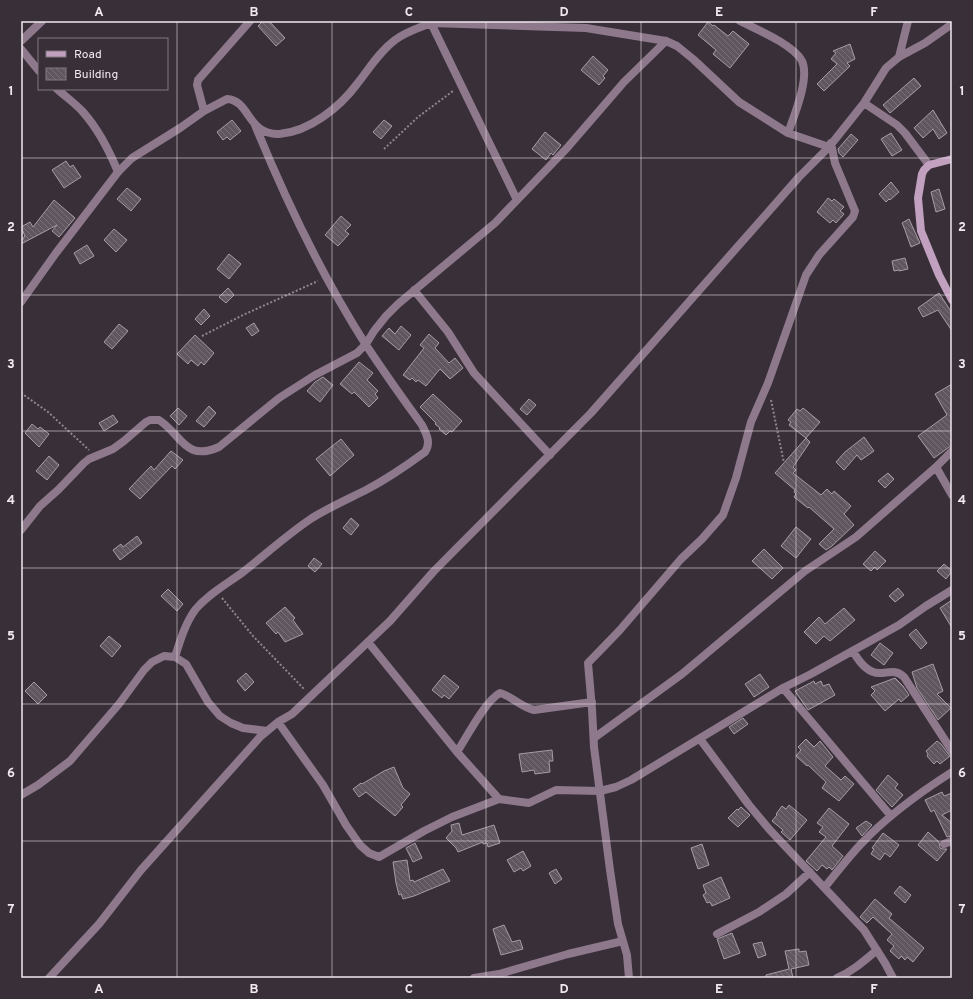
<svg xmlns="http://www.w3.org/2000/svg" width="973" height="999" font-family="Overpass,sans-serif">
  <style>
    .building { fill: url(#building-back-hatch); stroke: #a79ca5 }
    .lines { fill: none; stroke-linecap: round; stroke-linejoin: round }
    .path { stroke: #8f868e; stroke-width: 2; stroke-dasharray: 2 2; stroke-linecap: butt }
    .street { stroke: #8e798c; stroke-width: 8 }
    .secondary { stroke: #c2a0bf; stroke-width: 8 }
    .grid { fill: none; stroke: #f0e9ef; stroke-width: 1; stroke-opacity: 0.55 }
    .neatline { fill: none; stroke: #f0e9ef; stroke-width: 1.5 }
    .grid-label { font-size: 13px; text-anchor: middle; font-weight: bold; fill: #f0e9ef }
  </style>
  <defs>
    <pattern id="building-back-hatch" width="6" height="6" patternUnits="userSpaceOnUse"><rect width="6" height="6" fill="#60565f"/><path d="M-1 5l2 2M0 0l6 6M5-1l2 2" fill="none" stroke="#776e76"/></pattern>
  </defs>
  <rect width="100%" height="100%" fill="#392f38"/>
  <path class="building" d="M263,21h6l16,17 -9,8 -18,-20z
    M708,22l5,4 1,-1 14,11 5,-5 16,13 -19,24 -17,-14 3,-4 -18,-15z
    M850,44l5,15 -8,4 3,3 -26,25 -7,-7 20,-20 -6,-5 5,-6 -3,-2z
    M593,56l15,14 -5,6 2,2 -6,7 -18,-15z
    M914,78l7,8 -31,27 -7,-8z
    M933,110l14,23 -8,6 -6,-10 -10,9 -9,-10z
    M232,120l9,11 -11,9 -3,-3 -4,3 -6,-8z
    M384,120l8,6 -11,13 -8,-7z
    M545,132l16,13 -8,10 -2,-2 -5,7 -14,-11z
    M891,133l11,17 -10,6 -11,-17z
    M851,134l7,6 -15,17 -4,-4 -1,-4z
    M66,161l4,6 3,-2 8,12 -17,11 -12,-18z
    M891,182l8,10 -9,8 -1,-1 -3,3 -7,-8z
    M127,188l14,11 -10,12 -14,-12z
    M939,189l6,20 -9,3 -5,-20z
    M828,198l4,3 2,-2 10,8 -4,4 4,3 -8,9 -3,-3 -3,3 -13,-11z
    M54,200l21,18 -16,19 -7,-6 5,-6 -36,19v-3l4,-5 -4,-9 9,-5 3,5z
    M341,216l10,9 -6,6 4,3 -11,12 -13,-11z
    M909,219l11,24 -9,4 -6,-17 -3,-7z
    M114,229l13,11 -11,12 -12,-12z
    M87,245l7,11 -14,8 -6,-11z
    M229,254l12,10 -12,15 -12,-10z
    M905,258l3,11 -9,2v-1l-5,1 -2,-10z
    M228,288l6,7 -8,8 -7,-6z
    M939,293l13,20v18l-14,-21 -15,7 -5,-9z
    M204,309l6,7 -9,9 -6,-6z
    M254,323l5,8 -7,5 -6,-8z
    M119,324l9,7 -16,18 -8,-7z
    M401,326l10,9 -12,15 -17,-14 7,-8 6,6z
    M429,334l10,9 -4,5 14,15 6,-5 8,10 -13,11 -10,-10 -14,17 -8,-6 -2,2 -4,-4 -2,2 -7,-5 21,-27 -4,-3z
    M195,335l19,18 -10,12 -3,-3 -3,4 -7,-6 -3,4 -11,-10z
    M359,362l14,11 -6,7 11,11 -3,3 3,4 -9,9 -15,-15 -2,2 -12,-10z
    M323,377l10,8 -13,17 -13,-11 8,-9z
    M952,384v61l-18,13 -16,-22 29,-21 -12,-21z
    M433,394l29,27 -10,11 -2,-1 -4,4 -7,-6 1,-1 -5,-4 1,-1 -16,-16z
    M529,399l7,6 -9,10 -7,-6z
    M209,406l7,7 -12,14 -8,-6z
    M178,408l9,8 -8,9 -9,-9z
    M803,408l17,14 -14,16 4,4 -17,25 3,3 -3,3 28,22 6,-6 5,5 2,-3 17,15 -7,8 10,11 -22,21 -6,4 -7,-6 15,-15 -25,-22 -1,1 -14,-11 2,-3 -2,-2 1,-2 -20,-17 31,-35 -17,-13 2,-3 -3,-2 9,-11 3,2z
    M113,415l5,7 -14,9 -5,-8z
    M32,424l6,5 2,-2 9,7 -10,13 -14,-14z
    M864,437l10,14 -13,9 -4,-5 -13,15 -8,-8 9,-10z
    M341,439l13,16 -24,21 -14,-17z
    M171,451l12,9 -8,9 -3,-3 -32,33 -11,-10 22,-23 3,4z
    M49,456l10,9 -12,15 -11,-9z
    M888,473l6,6 -9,9 -7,-7z
    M351,518l8,7 -8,10 -8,-7z
    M796,527l15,12 -15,19 -15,-12z
    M137,536l5,7 -22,17 -7,-10 8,-6 2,3z
    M764,549l19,19 -11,11 -20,-18z
    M875,551l11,10 -9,9 -2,-3 -4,4 -8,-7z
    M314,558l8,6 -7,8 -7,-6z
    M944,564l8,7 -6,8 -9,-8z
    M898,588l6,7 -9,7 -6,-6z
    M168,589l15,15 -6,7 -16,-15z
    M952,600v28l-12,-20z
    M285,607l10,11 -2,2 10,14 -18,8 -7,-10 -2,2 -10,-11z
    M844,608l11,12 -25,21 -6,-5 -8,8 -12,-12 15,-15 6,7z
    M916,629l11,14 -6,6 -12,-14z
    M109,636l12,10 -9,11 -12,-11z
    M880,643l13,10 -9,12 -13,-10z
    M933,664l10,27 -6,3 14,14 -13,12 -21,-32 -5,-16z
    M246,673l8,9 -9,9 -8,-10z
    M760,674l9,13 -15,10 -9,-13z
    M444,675l15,12 -10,12 -5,-4 -2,3 -10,-8z
    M895,678l8,8 6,9 -8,7 -2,-3 -14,12 -14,-16 4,-4 -4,-4z
    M814,681l1,3 6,-3 2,5 6,-2 6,11 -27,15 -13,-19z
    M34,682l13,13 -9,9 -13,-13z
    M743,718l5,6 -14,10 -5,-7z
    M806,739l8,8 6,-6 13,16 -8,9 16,14 4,-4 9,8 -15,17 -17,-13 4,-6 -18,-17 -1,1 -11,-10 5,-6 -3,-3z
    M937,741l4,3 9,12 -10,8 -3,-3 -3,3 -7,-8 1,-2 -2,-3z
    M552,750l1,11h-4l1,11 -15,2 -1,-4 -12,2 -3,-18z
    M394,767l9,21 7,6 -9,11 2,2 -8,9 -29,-24 -7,5 -6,-8 8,-6 1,1 22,-13z
    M888,775l10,9 -3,4 8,7 -11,12 -16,-17z
    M942,792l2,4 8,-3v17l-10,5 10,8v13l-5,1 -13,-27 -3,2 -6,-12z
    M789,805l18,15 -17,20 -9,-8 2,-2 -11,-9 5,-6 -1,-1 6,-8 4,3z
    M741,807l9,8 -12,12 -10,-9 9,-9 1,1z
    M829,808l20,16 -17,22 11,10 -11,14 -3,-3 -2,2 -5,-4 -5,6 -11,-10 20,-24 -7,-5 4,-5 -6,-4z
    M866,821l6,4 -10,11 -6,-8z
    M459,823l3,12 32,-10 6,18 -12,4 -1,-4 -4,1v-2l-25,10 -2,-4 -10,-10 6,-7 -1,-6z
    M928,832l11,10 1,6 3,1h4l-10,12 -19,-16z
    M883,833l16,12 -9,12 -5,-4 -5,7 -9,-6 3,-5 -2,-1z
    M415,843l7,15 -9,4 -7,-14z
    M702,844l7,21 -11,4 -7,-21z
    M523,851l8,15 -8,5 -2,-3 -7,4 -7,-12z
    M407,860l3,21 3,-1 1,2 29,-13 7,12 -36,15 -11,3 -2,-5 -2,1 -3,-12 -3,-21z
    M556,869l6,10 -7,5 -6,-11z
    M721,877l9,21 -18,8 -2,-4 -3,1 -4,-8 3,-2 -3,-8z
    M900,886l11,9 -6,8 -11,-10z
    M875,899l17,15 -3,4 35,30 -11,14 -6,-5 -2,3 -4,-4 -2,3 -9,-8 4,-5 -7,-6 5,-6 -19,-17 -6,6 -7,-6z
    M504,925l8,17 8,-2 3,9 -22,6 -8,-26z
    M732,933l8,20 -16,6 -7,-20z
    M762,942l4,13 -8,3 -5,-14z
    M799,949v3l7,-1 3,14 -18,4 2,9h-27v-3l23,-6 -4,-18z"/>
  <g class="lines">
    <path class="path" d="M384,149l34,-32 35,-26
      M202,336l41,-21 75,-34
      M21,393l27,19 41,38
      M771,400l13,63
      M222,598l31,38 51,53"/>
    <path class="street" d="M430,21l87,179
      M740,21c16,8 54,24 62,40 8,17 -8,55 -14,72
      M21,41l21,-20
      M21,49l18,22
      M899,57l9,-36
      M57,89c9,8 19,15 26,23 16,18 26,38 35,60
      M864,103l33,22 8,8 24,32
      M204,111l-7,-26 1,-5 52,-59
      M414,290l34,42 26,41 76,82
      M21,302l35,-49 62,-81 14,-14 48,-30 24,-17 23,-12c23,1 20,36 52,35 30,-2 61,-27 78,-50 12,-15 22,-32 38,-44 10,-8 23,-12 36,-17l155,5 80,13 11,5 16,13 46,43 49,31 41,14
      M936,467l16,28
      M21,530l19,-24 18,-16 26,-27 5,-4 24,-10 11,-8 22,-19 4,-2h9c23,15 26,42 60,27l60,-49 36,-23 42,-22 9,-9 8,-13 12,-15 12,-12 97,-81 72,-75 57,-66 42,-41
      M368,642l89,110 42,47
      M853,651c5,9 14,22 26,22 10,0 17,-4 25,4l48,74
      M175,657c5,-16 10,-33 20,-47 13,-16 32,-26 48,-38 23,-18 45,-38 69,-54 18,-11 36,-19 54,-28 21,-11 40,-24 59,-38 6,-9 2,-17 -3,-27 -19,-26 -38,-53 -56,-80 -44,-69 -80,-144 -111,-220
      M783,688l108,128
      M278,722l45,63 23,40 14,20 9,8 10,4 45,-26 28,-14 47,-18 30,4 27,-13 44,1 16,-4 15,-7 152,-92 28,-14 88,-49 27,-19 26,-16
      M594,738l88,-64 123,-103 51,-34 80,-70 16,-16
      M700,739l49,66 20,24 95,101 21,33 8,15
      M457,752c10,-15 28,-51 43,-59 13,4 21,14 34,17l58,-8
      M21,795l17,-10 32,-24 49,-57 25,-34 8,-8 12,-6 11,1 11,7 22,38 12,14 11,7 12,5 24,3
      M944,844l8,-3
      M825,887c11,-14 23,-29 35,-42 27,-29 59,-52 92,-73
      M717,934l42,-22 27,-18 24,-22
      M49,978l50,-54 42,-54 119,-133 18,-15 14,-8 98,-93 44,-50 157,-158 208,-236 30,-30 35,-44 22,-35 13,-11 26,-14 27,-19
      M474,978l25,-4 69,-20 55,-13
      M629,978l-2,-23 -9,-31 -8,-54 -16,-123 -2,-38 -4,-46 31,-32 62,-72 21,-20 21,-24 13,-37 15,-56 17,-39 38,-108 13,-20 34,-38 2,-6 -20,-48 -4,-20
      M837,978c16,-7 27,-17 40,-28"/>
    <path class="secondary" d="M952,159l-23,6 -5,5 -2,4 -4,24 3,33 18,44 13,25"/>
  </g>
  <path class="grid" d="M177,21v957M332,21v957M486,21v957M641,21v957M796,21v957M21,158h931M21,295h931M21,431h931M21,568h931M21,704h931M21,841h931"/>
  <rect width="973" height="999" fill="none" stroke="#392f38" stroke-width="44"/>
  <rect x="38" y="38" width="130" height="52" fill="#392f38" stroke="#827981"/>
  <rect x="46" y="51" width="20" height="6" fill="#c2a0bf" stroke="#827981"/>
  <text x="74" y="58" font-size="12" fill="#f0e9ef">Road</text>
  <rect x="46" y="68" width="20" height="12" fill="url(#building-back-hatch)" stroke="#827981"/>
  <text x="74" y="78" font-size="12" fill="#f0e9ef">Building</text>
  <rect x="22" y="22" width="929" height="955" class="neatline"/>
  <g class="grid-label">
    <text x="99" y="16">A</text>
    <text x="254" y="16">B</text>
    <text x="409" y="16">C</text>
    <text x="564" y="16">D</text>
    <text x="719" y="16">E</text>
    <text x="874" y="16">F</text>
    <text x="11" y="95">1</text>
    <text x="962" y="95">1</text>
    <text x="11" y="231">2</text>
    <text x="962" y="231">2</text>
    <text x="11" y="368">3</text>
    <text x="962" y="368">3</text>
    <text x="11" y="504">4</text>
    <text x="962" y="504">4</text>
    <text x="11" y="640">5</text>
    <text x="962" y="640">5</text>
    <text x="11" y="777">6</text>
    <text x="962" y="777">6</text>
    <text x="11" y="913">7</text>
    <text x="962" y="913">7</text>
    <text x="99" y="993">A</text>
    <text x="254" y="993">B</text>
    <text x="409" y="993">C</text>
    <text x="564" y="993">D</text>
    <text x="719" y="993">E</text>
    <text x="874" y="993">F</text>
  </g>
</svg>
